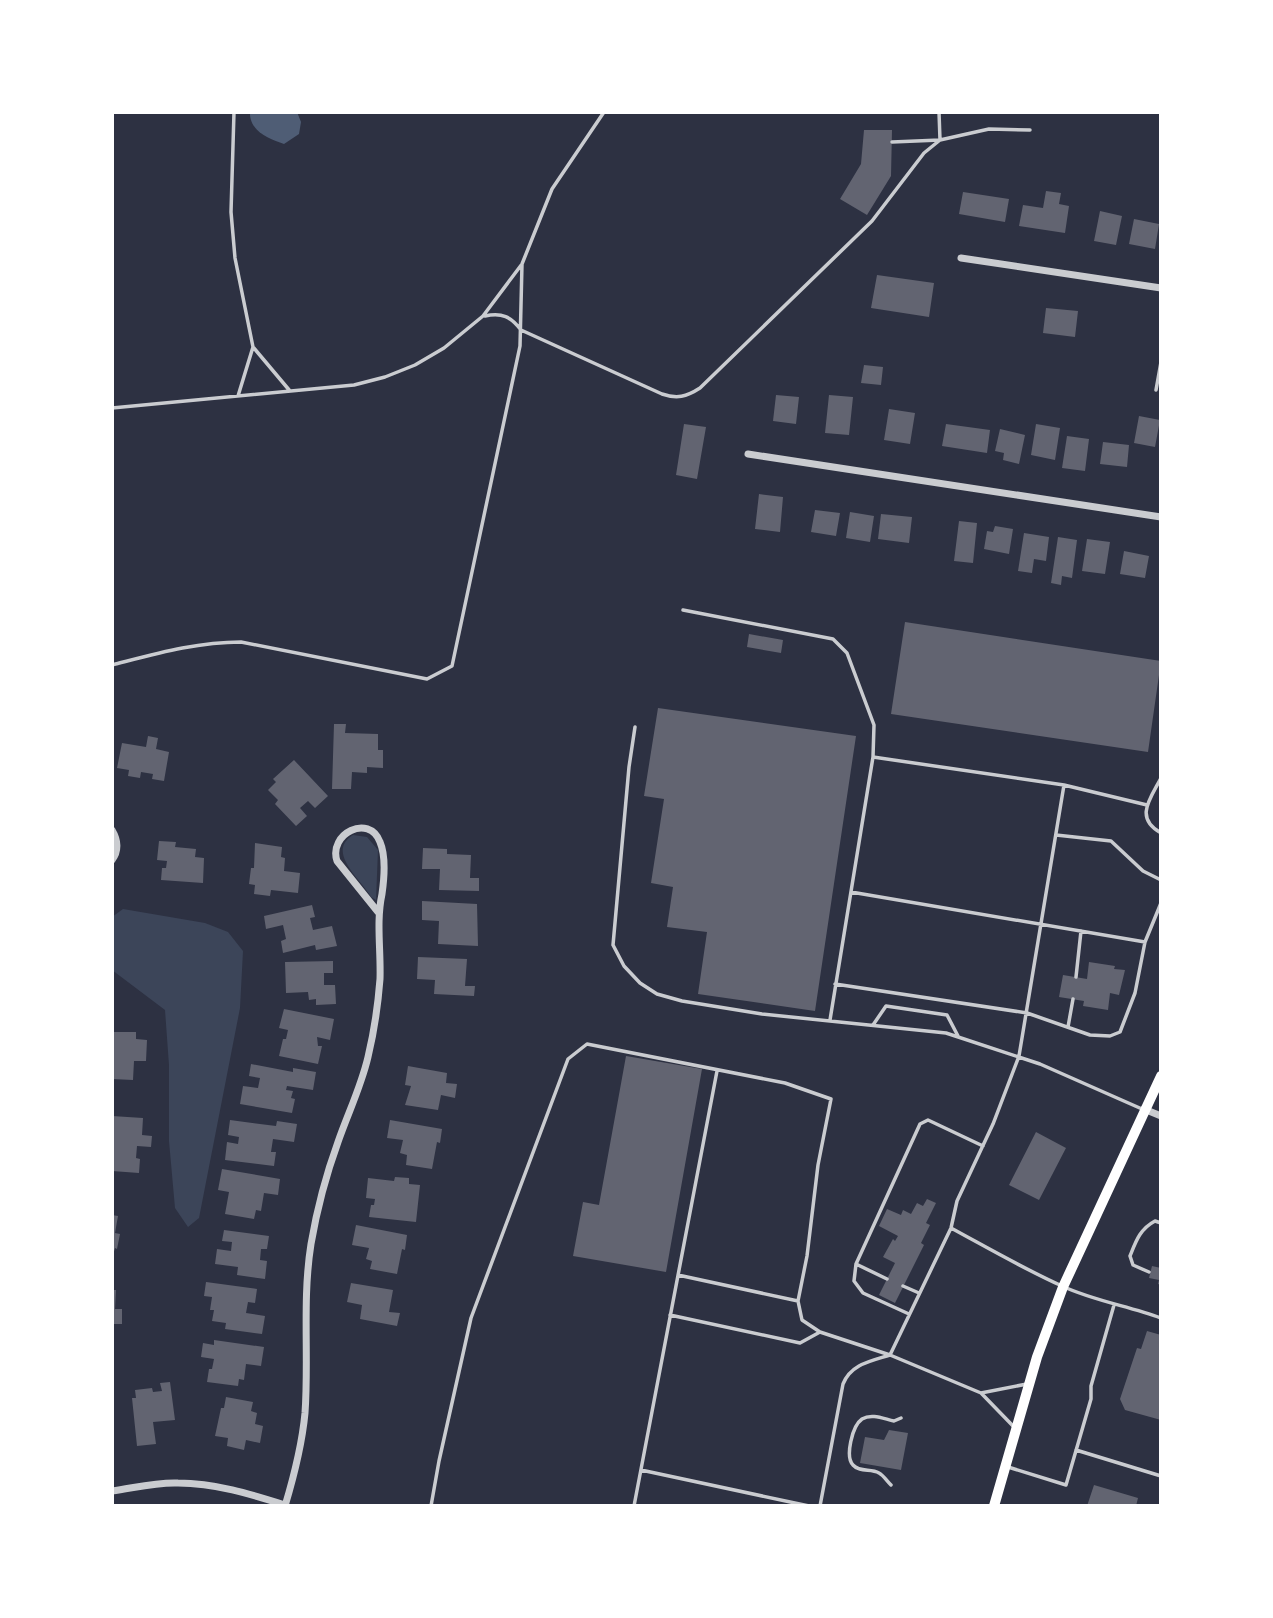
<svg xmlns="http://www.w3.org/2000/svg" width="1273" height="1618" font-family="Raleway,sans-serif">
  <style>
    .green { fill: #3c4559 }
    .water { fill: #4f5d75 }
    .building { fill: #626471 }
    .lines { fill: none; stroke-linecap: round; stroke-linejoin: round }
    .service { stroke: #caccd0; stroke-width: 3.5 }
    .minor { stroke: #caccd0; stroke-width: 7 }
    .primary { stroke: #fff; stroke-width: 10 }
  </style>
  <rect width="100%" height="100%" fill="#2d3142"/>
  <path class="green" d="M353,835l14,2 11,13 -2,50 -5,-3c-9,-17 -46,-45 -18,-62z
    M123,909l82,14 23,9 15,19 -3,57 -41,210 -11,9 -13,-19 -6,-67v-76l-4,-55 -53,-40v-53z"/>
  <path class="water" d="M250,112h47l4,10 -2,12 -15,10c-15,-5 -35,-13 -34,-32z"/>
  <path class="building" d="M864,130h28l-1,46 -24,39 -27,-16 21,-35z
    M1046,191l15,2 -2,11 10,2 -4,27 -46,-7 4,-21 20,3z
    M963,192l46,7 -4,23 -46,-8z
    M1100,211l22,5 -6,29 -22,-4z
    M1134,219l25,5 -4,25 -26,-5z
    M877,275l57,8 -5,34 -58,-9z
    M1046,308l32,3 -3,26 -32,-4z
    M864,365l19,2 -2,18 -20,-2z
    M776,395l23,2 -3,27 -23,-3z
    M829,395l24,2 -4,38 -24,-2z
    M889,409l26,4 -5,31 -26,-4z
    M1139,416l21,4 -5,27 -21,-4z
    M684,424l22,3 -9,52 -21,-4z
    M946,424l44,6 -3,23 -45,-7z
    M1036,424l24,4 -5,32 -24,-5z
    M1000,429l25,6 -6,29 -16,-4 1,-7 -9,-2z
    M1067,436l22,3 -4,32 -23,-3z
    M1103,442l26,3 -2,22 -27,-3z
    M759,494l24,3 -3,35 -25,-3z
    M815,510l25,3 -4,23 -25,-4z
    M850,512l24,4 -4,26 -24,-4z
    M881,514l31,3 -3,26 -31,-4z
    M959,521l18,2 -4,40 -19,-2z
    M995,526l18,3 -4,25 -25,-5 3,-18 6,1z
    M1024,533l25,4 -3,24 -12,-2 -2,14 -14,-2z
    M1058,537l19,3 -5,38 -10,-2 -1,9 -10,-2z
    M1087,539l23,3 -5,32 -23,-3z
    M1124,551l25,5 -4,22 -25,-4z
    M905,622l256,39 -13,91 -257,-38z
    M749,634l34,6 -2,13 -34,-6z
    M658,708l198,28 -41,275 -117,-17 9,-62 -40,-5 6,-40 -22,-4 13,-84 -20,-3z
    M334,724h12l-1,9 33,1v16h5v18l-16,-1v6l-15,-1 -1,17h-19z
    M148,736l10,2 -2,11 13,3 -5,29 -12,-2 1,-5 -12,-2 -1,6 -12,-2 1,-6 -12,-2 5,-25 24,4z
    M294,760l34,36 -13,12 -7,-7 -8,7 7,8 -11,10 -21,-22 3,-4 -10,-10 8,-8 -3,-3z
    M159,841l17,1 -1,5 21,2 -1,8 9,1 -1,25 -42,-3 1,-12h4l1,-7 -10,-1z
    M255,843l27,4 -1,10 4,1 -1,13 16,2 -2,20 -27,-3 -1,6 -16,-2 1,-9 -6,-1 2,-16h3z
    M423,848l24,1v5l24,1 -1,23h9v13l-40,-1 1,-21h-18z
    M422,901l55,3 1,42 -40,-2 1,-23 -17,-1z
    M312,905l3,12 -5,1 3,12 19,-4 5,20 -21,4 -1,-5 -32,8 -2,-12 5,-2 -3,-14 -17,4 -2,-13z
    M418,957l49,2 -2,27h10l-1,10 -40,-2 1,-14 -18,-1z
    M333,961v12h-9v12h11l1,19 -20,1v-6l-7,1 -1,-8 -22,1 -1,-31z
    M1089,962l26,4 -1,3 11,1 -6,25 -9,-2 -2,17 -25,-4 1,-5 -25,-4 4,-22 24,4z
    M284,1009l50,10 -4,21 -13,-3 1,9h4l-4,18 -39,-8 4,-17h3l2,-9 -9,-2z
    M112,1032h24v7l11,1 -1,21h-12l-1,19 -21,-1z
    M626,1056l76,13 -36,203 -93,-16 10,-54 16,3z
    M251,1064l42,8v-4l23,4 -3,18 -26,-4 -1,4 7,1 -2,7 4,1 -3,14 -52,-9 3,-18 15,2 2,-10 -11,-2z
    M408,1066l39,7 -1,10 11,1 -2,14 -14,-3 -3,15 -33,-5 6,-19 -6,-1z
    M112,1116l31,2 -1,17 10,1 -1,11 -14,-1 -1,12 4,1 -1,14 -27,-2z
    M230,1120l46,6 1,-5 20,3 -3,18 -21,-3 -2,13h5l-2,14 -49,-6 2,-18 11,2 1,-7 -11,-2z
    M390,1120l52,9 -2,14 -3,-1 -5,27 -26,-4 1,-10 -7,-2 3,-13 -16,-2z
    M1036,1132l30,16 -27,52 -30,-15z
    M222,1169l58,10 -2,16 -14,-2 -3,18 -5,-1 -2,9 -29,-5 4,-22 -11,-2z
    M395,1177l14,1v6l11,1 -4,37 -47,-5 2,-12h3l1,-6 -9,-1 2,-20 26,3z
    M927,1199l9,4 -10,20 4,2 -9,18 3,2 -29,58 -16,-8 16,-32 -12,-6 10,-18 2,2 3,-5 -19,-10 8,-17 14,6 2,-5 8,4 6,-11 6,3z
    M112,1215l6,1 -3,17 5,1 -3,15 -2,-1 -2,7z
    M356,1225l51,10 -2,15 -3,-1 -5,25 -27,-5 2,-8 -6,-2 3,-11 -17,-3z
    M224,1230l45,6 -2,13h-6l-1,11 7,1 -2,18 -28,-4 1,-8 -23,-3 2,-15 14,2 1,-9 -10,-1z
    M1152,1266l9,2v17l-3,-1 1,-4 -10,-2z
    M206,1282l51,7 -2,14 -7,-1 -2,11 19,3 -3,18 -37,-5 1,-6 -14,-2 2,-11h-4l2,-13 -8,-1z
    M351,1283l42,7 -4,22 11,1 -3,13 -37,-7 2,-14 -15,-3z
    M112,1290h4l-1,19h7v15h-10z
    M1147,1331l14,4v85l-36,-10 -5,-11 17,-51 4,1z
    M214,1340l50,7 -3,19 -15,-2 -2,16 -5,-1 -1,7 -31,-4 2,-13h3l2,-10 -13,-2 2,-14 11,2z
    M170,1382l5,38 -22,2 3,22 -19,2 -5,-48h4l-1,-8 17,-2 1,4 9,-1 -2,-8z
    M226,1397l27,5 -2,9 6,2 -2,11 8,2 -3,17 -14,-3 -2,10 -17,-4 1,-8 -13,-2 6,-28h3z
    M889,1430l19,3 -7,37 -41,-7 5,-26 19,3z
    M1094,1485l44,13 -2,8h-49z"/>
  <g class="lines">
    <path class="service" d="M234,112l-3,100 4,46 18,89 -15,49
      M892,142l48,-2 49,-11 41,1
      M485,316c17,-4 26,1 36,14l141,64c15,5 24,3 38,-6l172,-167 52,-68 16,-13 -1,-28
      M253,347l37,44
      M1156,390l5,-28
      M112,408l242,-23 31,-8 30,-12 29,-17 39,-32 39,-52 30,-75 52,-77
      M683,610l150,29 14,14 27,72 -1,32
      M112,665c43,-11 84,-23 129,-23l186,37 25,-13 68,-320 2,-82
      M635,727l-6,40 -16,178 11,21 16,17 17,11 25,7 80,13 184,19 94,31 102,45
      M1161,778c-11,21 -27,40 0,55
      M1056,835l55,6 32,30 18,9
      M851,892l294,50
      M1076,977l5,-46
      M835,984l192,29 63,22 20,1 10,-4 15,-39 10,-51 16,-39
      M830,1020l43,-263 191,28 83,20
      M873,1025l13,-19 61,9 11,21
      M1068,1027l5,-28
      M951,1228c37,20 73,41 111,58 32,15 67,20 99,32
      M856,1264l31,15
      M1149,1272l-16,-7 -3,-9c6,-15 10,-27 25,-35l6,2
      M678,1275l120,26
      M903,1286l16,7
      M909,1314l-46,-21 -9,-12 2,-17 64,-140 8,-4 55,26
      M670,1315l130,28 20,-11
      M981,1393l46,-9
      M1076,1450l85,26
      M1008,1467l58,18 25,-86v-13l23,-81
      M641,1470l168,36
      M891,1485c-4,-4 -8,-10 -12,-12 -8,-5 -19,0 -26,-8 -8,-8 -1,-39 9,-46 10,-6 22,0 32,2l7,-3
      M431,1506l8,-45 32,-143 97,-259 19,-15 198,39 46,16 -13,66 -11,91 -9,45 4,19 18,12 70,23 91,38 33,34
      M634,1506l83,-435
      M820,1506l23,-122c8,-20 28,-23 47,-29l61,-127 6,-27 36,-77 26,-68 45,-271"/>
    <path class="minor" d="M961,258l200,30
      M748,454l413,63
      M112,830c6,10 7,21 0,30
      M1144,1109l17,7
      M112,1491c22,-3 44,-9 66,-8 37,0 72,11 107,22
      M285,1506c9,-30 17,-61 20,-93 4,-56 -3,-113 6,-169 6,-35 15,-69 27,-102 10,-29 23,-55 30,-85 6,-25 10,-52 12,-78 1,-29 -4,-57 2,-85 2,-14 4,-38 -2,-52 -11,-29 -52,-8 -43,19l41,51"/>
    <path class="primary" d="M994,1506l43,-149 26,-70 98,-211"/>
  </g>
  <rect width="1273" height="1618" fill="none" stroke="#ffffff" stroke-width="228"/>
</svg>
